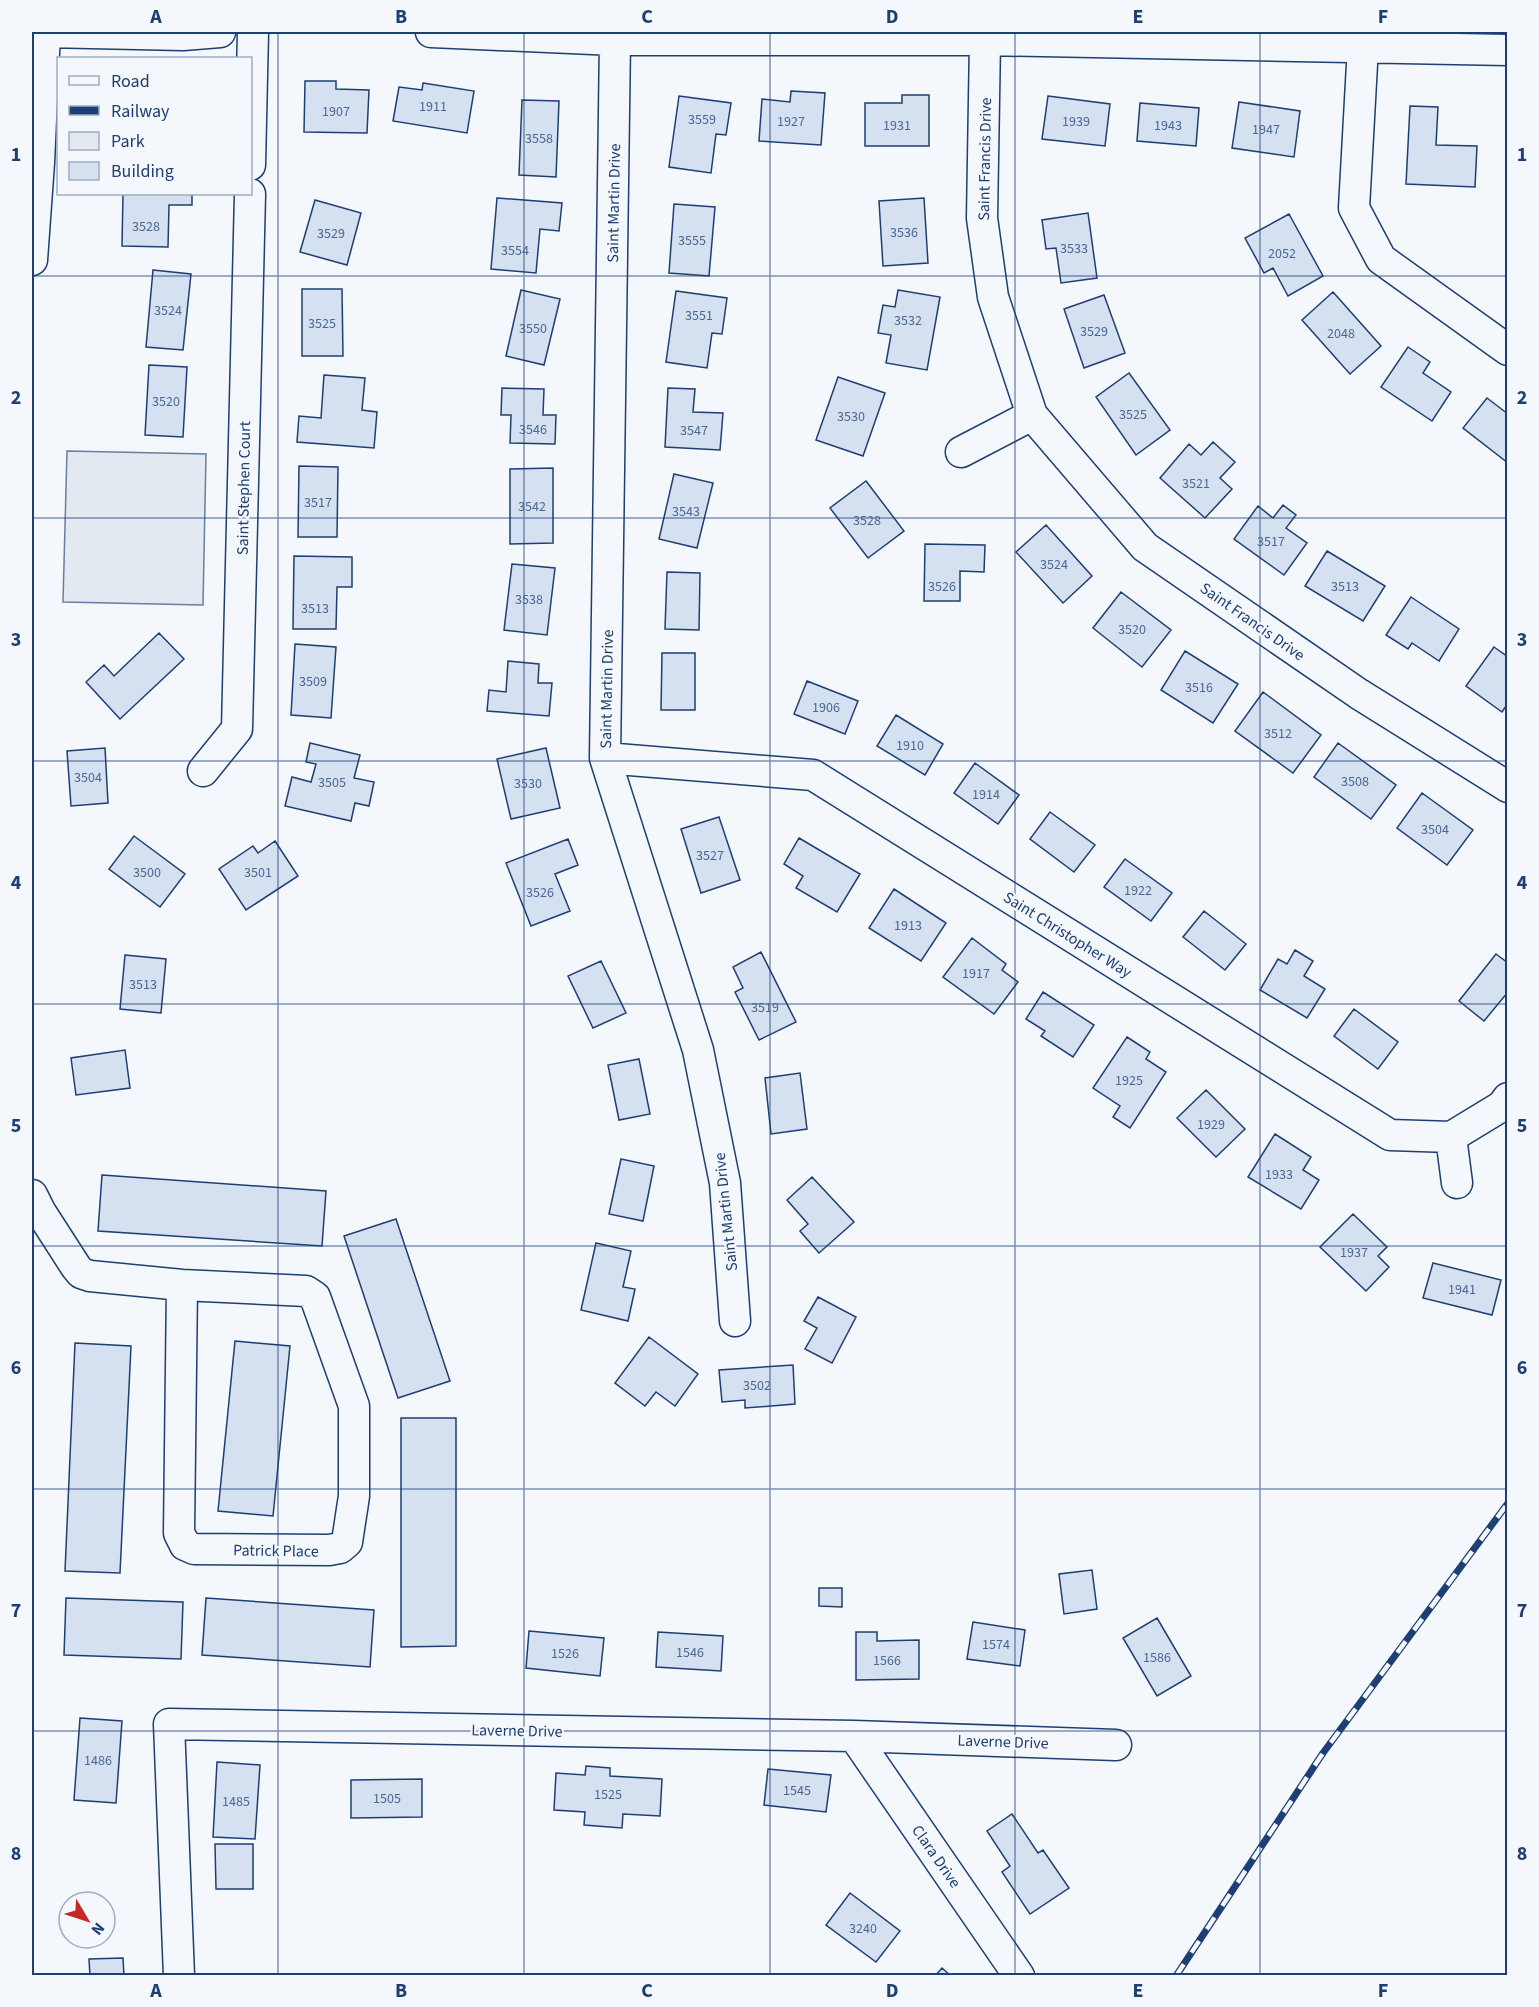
<svg xmlns="http://www.w3.org/2000/svg" width="1539" height="2007" font-family="'Source Sans 3',sans-serif">
  <style>
    .green { fill: #e3e9f0; stroke: #687fa3; stroke-width: 1.5 }
    .building { fill: #d5e0f0; stroke: #1d3f73; stroke-width: 1.5 }
    .lines { fill: none; stroke-linecap: round; stroke-linejoin: round }
    .minor-casing { stroke: #1d3f73; stroke-width: 33 }
    .minor { stroke: #f4f7fb; stroke-width: 30 }
    .rail-casing { stroke: #1d3f73; stroke-width: 7 }
    .rail { stroke: #f4f7fb; stroke-width: 4.5; stroke-dasharray: 14; stroke-linecap: butt }
    .grid { fill: none; stroke: #1d3f73; stroke-width: 1.5; stroke-opacity: 0.55 }
    .labels { text-anchor: middle; stroke-width: 4.5; stroke-linejoin: round; paint-order: stroke }
    .number-label { font-size: 14px; fill: #4b6792 }
    .street-label { font-size: 16px; fill: #1d3f73; stroke: #f4f7fb }
    .neatline { fill: none; stroke: #1d3f73; stroke-width: 2 }
    .grid-label { font-size: 20px; text-anchor: middle; font-weight: bold; fill: #1d3f73 }
  </style>
  <rect width="100%" height="100%" fill="#f4f7fb"/>
  <path class="green" d="M67,451l139,3 -3,151 -140,-3z"/>
  <path class="building" d="M305,81h31v8l33,1 -2,43 -63,-1z
    M423,83l51,8 -7,42 -74,-12 6,-34 23,3z
    M791,91l34,2 -4,52 -62,-4 3,-42 28,3z
    M902,95h27v51h-64v-43h37z
    M679,96l52,7 -5,32 -10,-1 -5,39 -42,-6z
    M1048,96l62,8 -5,42 -63,-7z
    M522,100l37,1 -3,76 -37,-2z
    M1239,102l61,9 -6,46 -62,-9z
    M1140,103l59,5 -3,38 -59,-5z
    M1410,106l28,1 -2,38 41,1 -2,41 -69,-3z
    M123,194h69v11h-23l-1,42 -46,-1z
    M497,198l65,5 -3,28 -19,-2 -4,44 -45,-4z
    M924,198l4,65 -45,3 -4,-65z
    M315,200l46,13 -14,52 -47,-13z
    M674,204l41,3 -6,69 -40,-3z
    M1088,213l9,65 -36,5 -5,-35 -10,1 -4,-29z
    M1289,214l34,62 -35,20 -15,-28 -9,5 -19,-35z
    M153,270l38,4 -8,76 -37,-3z
    M302,289h40l1,67h-41z
    M521,290l39,9 -16,66 -38,-9z
    M898,290l42,7 -13,73 -41,-7 5,-28 -13,-2 5,-28 12,2z
    M676,291l51,7 -5,36 -10,-1 -5,35 -41,-6z
    M1333,292l48,54 -31,28 -48,-54z
    M1104,295l21,58 -41,15 -20,-59z
    M1408,347l22,15 -7,11 28,19 -19,29 -51,-34z
    M149,365l38,2 -4,70 -38,-2z
    M1129,373l41,57 -34,25 -40,-58z
    M324,375l41,3 -3,32 15,2 -3,36 -77,-6 2,-26 22,2z
    M838,377l47,16 -22,63 -47,-16z
    M502,388l42,1 -1,26h13l-1,29 -45,-1 1,-28h-10z
    M668,388l27,1 -2,23 30,1 -3,37 -55,-3z
    M1487,398l21,16v49l-45,-35z
    M1213,442l22,20 -15,16 12,11 -27,29 -45,-40 29,-34 12,11z
    M299,466l39,1 -1,70h-39z
    M553,468v75l-43,1v-75z
    M674,474l39,9 -16,65 -38,-9z
    M866,481l38,50 -36,27 -38,-50z
    M1283,505l13,10 -10,13 21,15 -23,32 -50,-36 24,-33 15,12z
    M1046,525l46,51 -29,27 -47,-51z
    M925,544l60,1 -1,27 -24,-1v30h-36z
    M1327,551l58,35 -22,35 -58,-35z
    M294,556l58,1v30h-15l-1,42h-43z
    M512,564l43,4 -8,67 -43,-5z
    M667,572l33,1 -1,57 -34,-1z
    M1121,592l50,38 -29,37 -49,-39z
    M1411,597l48,32 -20,32 -27,-18 -4,6 -22,-14z
    M159,633l25,26 -64,60 -34,-37 18,-17 10,11z
    M295,644l41,3 -5,71 -40,-3z
    M1494,647l14,10v50l-2,-1 -4,6 -36,-26z
    M1185,651l53,33 -25,39 -52,-33z
    M662,653h33v57h-34z
    M508,661l31,3 -1,19h14l-3,33 -62,-5 2,-21 17,2z
    M807,681l51,20 -13,33 -51,-20z
    M1263,692l58,43 -28,38 -58,-42z
    M896,715l47,29 -18,31 -48,-29z
    M310,743l50,12 -6,23 20,4 -5,24 -14,-3 -4,18 -66,-15 7,-29 19,5 5,-18 -10,-2z
    M1338,743l58,42 -25,34 -57,-42z
    M105,748l3,55 -37,3 -4,-55z
    M546,748l14,60 -49,11 -14,-60z
    M975,763l44,32 -21,29 -44,-31z
    M1422,793l51,37 -26,35 -50,-37z
    M1050,812l45,33 -21,27 -44,-33z
    M719,817l21,63 -39,13 -20,-64z
    M134,836l51,38 -25,33 -51,-38z
    M799,838l61,36 -23,38 -41,-24 7,-12 -19,-12z
    M568,839l10,26 -23,9 15,37 -39,15 -25,-63z
    M275,841l23,35 -52,34 -27,-41 34,-23 5,7z
    M1125,859l47,34 -21,28 -47,-34z
    M894,889l52,34 -25,38 -52,-33z
    M1204,911l42,33 -21,26 -42,-33z
    M972,938l34,26 -4,6 16,12 -24,32 -51,-37z
    M1295,950l18,11 -9,15 21,13 -18,29 -47,-28 18,-31 9,5z
    M761,952l35,70 -37,18 -24,-48 8,-4 -10,-21z
    M1496,954l12,9v29l-24,29 -25,-20z
    M125,955l41,4 -5,54 -41,-4z
    M601,961l25,52 -33,15 -25,-52z
    M1043,992l51,33 -21,32 -32,-21 4,-5 -19,-12z
    M1354,1009l44,33 -20,27 -44,-33z
    M1127,1037l23,15 -4,7 20,13 -36,56 -17,-11 7,-11 -27,-18z
    M125,1050l5,38 -54,7 -5,-37z
    M639,1059l11,55 -31,6 -11,-55z
    M800,1073l7,56 -36,5 -6,-56z
    M1206,1090l39,39 -29,28 -39,-39z
    M1275,1134l36,23 -8,13 16,10 -18,29 -53,-32z
    M621,1159l33,7 -11,55 -34,-7z
    M102,1175l224,16 -4,55 -224,-15z
    M812,1177l42,45 -35,31 -19,-22 8,-7 -21,-24z
    M1353,1214l34,33 -9,9 11,11 -23,24 -46,-44z
    M396,1219l54,162 -52,17 -54,-162z
    M596,1243l35,8 -8,36 12,2 -7,32 -47,-11z
    M1433,1263l68,17 -9,35 -69,-17z
    M818,1297l38,20 -24,46 -27,-14 12,-21 -13,-7z
    M649,1337l49,37 -23,32 -19,-14 -11,14 -30,-23z
    M235,1341l55,5 -17,170 -55,-5z
    M75,1343l56,3 -11,227 -55,-2z
    M793,1365l2,39 -50,4v-8l-23,2 -3,-32z
    M401,1418h55v228l-55,1z
    M1092,1570l5,39 -33,5 -5,-40z
    M819,1588h23v19l-23,-1z
    M66,1598l117,4 -2,57 -117,-4z
    M206,1598l168,12 -4,57 -168,-12z
    M1157,1618l34,58 -34,20 -34,-58z
    M973,1622l52,8 -5,36 -53,-7z
    M529,1631l75,7 -4,38 -74,-8z
    M658,1632l65,4 -2,35 -65,-4z
    M856,1632h21v9l42,-1v39l-63,1z
    M80,1718l42,3 -6,82 -42,-3z
    M217,1762l43,3 -5,74 -42,-2z
    M586,1766l24,2v8l52,3 -2,37 -37,-2 -1,14 -38,-3 1,-13 -31,-2 2,-37 29,2z
    M768,1769l63,6 -5,37 -62,-7z
    M422,1779v38l-71,1v-38z
    M1012,1814l26,39 5,-3 26,38 -39,26 -28,-42 8,-6 -23,-35z
    M215,1844h38v45h-37z
    M850,1893l50,38 -24,31 -50,-37z
    M123,1958l1,18h-34l-1,-17z
    M942,1968l9,8h-16z"/>
  <g class="lines">
    <defs>
      <path id="minor" d="M45,32l138,3 37,-3
        M431,32l184,8h370l523,10
        M615,40l-10,718 93,292 27,133 10,138
        M985,40l-3,178 11,79 39,118 113,132 214,147 149,93
        M1363,46l-9,162 27,51 127,91
        M250,165l3,-133
        M32,260l7,-97 6,-131
        M961,452l71,-37
        M605,758l208,17 577,360 61,2 51,-31 6,-8
        M203,771l34,-42 13,-535
        M1451,1137l6,46
        M32,1195l8,16 36,56 5,6 9,3 92,9 124,6 9,6 39,109v90l-7,46 -7,6 -11,2 -135,-1 -9,-4 -6,-12 3,-248
        M854,1736l165,240
        M179,1976l-10,-252 685,12 262,9"/>
    </defs>
    <use href="#minor" class="minor-casing"/>
    <use href="#minor" class="minor"/>
    <defs>
      <path id="rail" d="M1176,1976l147,-223 185,-250"/>
    </defs>
    <use href="#rail" class="rail-casing"/>
    <use href="#rail" class="rail"/>
  </g>
  <path class="grid" d="M278,32v1944M524,32v1944M770,32v1944M1015,32v1944M1260,32v1944M32,276h1476M32,518h1476M32,761h1476M32,1004h1476M32,1246h1476M32,1489h1476M32,1731h1476"/>
  <g class="labels">
    <g class="number-label">
      <text x="433" y="111">1911</text>
      <text x="336" y="116">1907</text>
      <text x="702" y="124">3559</text>
      <text x="791" y="126">1927</text>
      <text x="1076" y="126">1939</text>
      <text x="897" y="130">1931</text>
      <text x="1168" y="130">1943</text>
      <text x="1266" y="134">1947</text>
      <text x="539" y="143">3558</text>
      <text x="146" y="231">3528</text>
      <text x="904" y="237">3536</text>
      <text x="331" y="238">3529</text>
      <text x="692" y="245">3555</text>
      <text x="1074" y="253">3533</text>
      <text x="515" y="255">3554</text>
      <text x="1282" y="258">2052</text>
      <text x="168" y="315">3524</text>
      <text x="699" y="320">3551</text>
      <text x="908" y="325">3532</text>
      <text x="322" y="328">3525</text>
      <text x="533" y="333">3550</text>
      <text x="1094" y="336">3529</text>
      <text x="1341" y="338">2048</text>
      <text x="166" y="406">3520</text>
      <text x="1133" y="419">3525</text>
      <text x="851" y="421">3530</text>
      <text x="533" y="434">3546</text>
      <text x="694" y="435">3547</text>
      <text x="1196" y="488">3521</text>
      <text x="318" y="507">3517</text>
      <text x="532" y="511">3542</text>
      <text x="686" y="516">3543</text>
      <text x="867" y="525">3528</text>
      <text x="1271" y="546">3517</text>
      <text x="1054" y="569">3524</text>
      <text x="942" y="591">3526</text>
      <text x="1345" y="591">3513</text>
      <text x="529" y="604">3538</text>
      <text x="315" y="613">3513</text>
      <text x="1132" y="634">3520</text>
      <text x="313" y="686">3509</text>
      <text x="1199" y="692">3516</text>
      <text x="826" y="712">1906</text>
      <text x="1278" y="738">3512</text>
      <text x="910" y="750">1910</text>
      <text x="88" y="782">3504</text>
      <text x="1355" y="786">3508</text>
      <text x="332" y="787">3505</text>
      <text x="528" y="788">3530</text>
      <text x="986" y="799">1914</text>
      <text x="1435" y="834">3504</text>
      <text x="710" y="860">3527</text>
      <text x="147" y="877">3500</text>
      <text x="258" y="877">3501</text>
      <text x="1138" y="895">1922</text>
      <text x="540" y="897">3526</text>
      <text x="908" y="930">1913</text>
      <text x="976" y="978">1917</text>
      <text x="143" y="989">3513</text>
      <text x="765" y="1012">3519</text>
      <text x="1129" y="1085">1925</text>
      <text x="1211" y="1129">1929</text>
      <text x="1279" y="1179">1933</text>
      <text x="1354" y="1257">1937</text>
      <text x="1462" y="1294">1941</text>
      <text x="757" y="1390">3502</text>
      <text x="996" y="1649">1574</text>
      <text x="690" y="1657">1546</text>
      <text x="565" y="1658">1526</text>
      <text x="1157" y="1662">1586</text>
      <text x="887" y="1665">1566</text>
      <text x="98" y="1765">1486</text>
      <text x="797" y="1795">1545</text>
      <text x="608" y="1799">1525</text>
      <text x="387" y="1803">1505</text>
      <text x="236" y="1806">1485</text>
      <text x="863" y="1933">3240</text>
    </g>
    <g class="street-label">
      <text transform="translate(984 159) rotate(-89)" y="6">Saint Francis Drive</text>
      <text transform="translate(613 203) rotate(-89)" y="6">Saint Martin Drive</text>
      <text transform="translate(243 488) rotate(-89)" y="6">Saint Stephen Court</text>
      <text transform="translate(1253 621) rotate(35)" y="6">Saint Francis Drive</text>
      <text transform="translate(606 689) rotate(-89)" y="6">Saint Martin Drive</text>
      <text transform="translate(1068 934) rotate(32)" y="6">Saint Christopher Way</text>
      <text transform="translate(725 1212) rotate(-96)" y="6">Saint Martin Drive</text>
      <text transform="translate(276 1550) rotate(1)" y="6">Patrick Place</text>
      <text transform="translate(517 1730) rotate(1)" y="6">Laverne Drive</text>
      <text transform="translate(1003 1741) rotate(2)" y="6">Laverne Drive</text>
      <text transform="translate(937 1856) rotate(55)" y="6">Clara Drive</text>
    </g>
  </g>
  <rect width="1539" height="2007" fill="none" stroke="#f4f7fb" stroke-width="66"/>
  <rect x="57" y="57" width="195" height="138" fill="#f4f7fb" stroke="#9eadc5" stroke-width="1.5"/>
  <rect x="69" y="76" width="30" height="9" fill="#f4f7fb" stroke="#9eadc5" stroke-width="1.5"/>
  <text x="111" y="87" font-size="18" fill="#1d3f73">Road</text>
  <rect x="69" y="106" width="30" height="9" fill="#1d3f73" stroke="#9eadc5" stroke-width="1.5"/>
  <text x="111" y="117" font-size="18" fill="#1d3f73">Railway</text>
  <rect x="69" y="132" width="30" height="18" fill="#e3e9f0" stroke="#9eadc5" stroke-width="1.5"/>
  <text x="111" y="147" font-size="18" fill="#1d3f73">Park</text>
  <rect x="69" y="162" width="30" height="18" fill="#d5e0f0" stroke="#9eadc5" stroke-width="1.5"/>
  <text x="111" y="177" font-size="18" fill="#1d3f73">Building</text>
  <g transform="translate(87 1920) rotate(129)"><circle r="28" fill="#f4f7fb" stroke="#9eadc5" stroke-width="1.5"/>
  <path d="M0-4.5L10 22L0 15L-10 22Z" fill="#c62828"/>
  <text y="-9" font-size="16" font-weight="bold" text-anchor="middle" fill="#1d3f73">N</text>
  </g>
  <rect x="33" y="33" width="1473" height="1941" class="neatline"/>
  <g class="grid-label">
    <text x="156" y="23">A</text>
    <text x="401" y="23">B</text>
    <text x="647" y="23">C</text>
    <text x="892" y="23">D</text>
    <text x="1138" y="23">E</text>
    <text x="1383" y="23">F</text>
    <text x="16" y="161">1</text>
    <text x="1522" y="161">1</text>
    <text x="16" y="404">2</text>
    <text x="1522" y="404">2</text>
    <text x="16" y="646">3</text>
    <text x="1522" y="646">3</text>
    <text x="16" y="889">4</text>
    <text x="1522" y="889">4</text>
    <text x="16" y="1132">5</text>
    <text x="1522" y="1132">5</text>
    <text x="16" y="1374">6</text>
    <text x="1522" y="1374">6</text>
    <text x="16" y="1617">7</text>
    <text x="1522" y="1617">7</text>
    <text x="16" y="1860">8</text>
    <text x="1522" y="1860">8</text>
    <text x="156" y="1997">A</text>
    <text x="401" y="1997">B</text>
    <text x="647" y="1997">C</text>
    <text x="892" y="1997">D</text>
    <text x="1138" y="1997">E</text>
    <text x="1383" y="1997">F</text>
  </g>
</svg>
